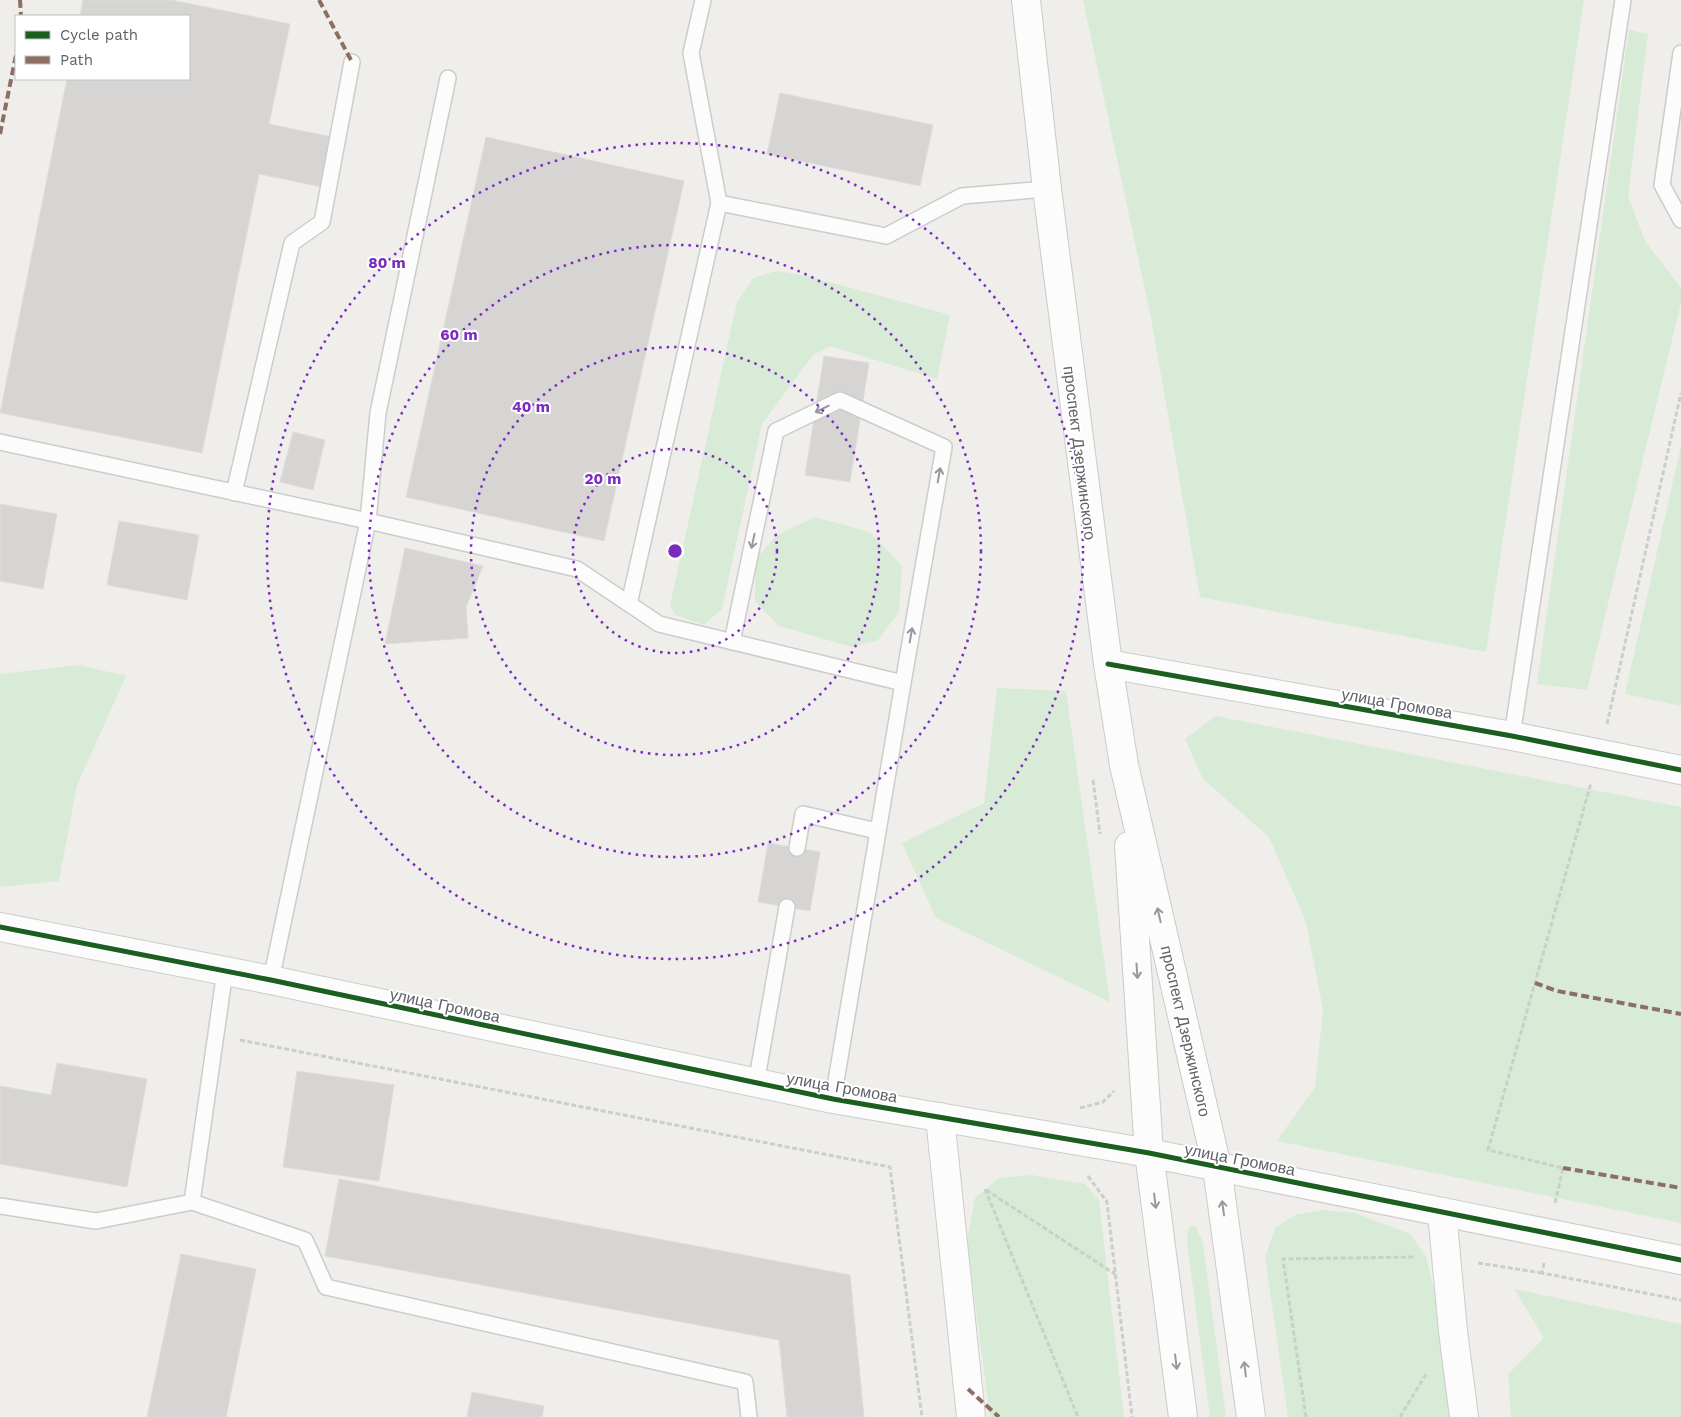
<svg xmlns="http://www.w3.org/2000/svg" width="1681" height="1417" font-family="'Work Sans',sans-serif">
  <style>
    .green { fill: #d8ebd6 }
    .building { fill: #d6d5d3; stroke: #deddd9 }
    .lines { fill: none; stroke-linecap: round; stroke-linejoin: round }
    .service-casing { stroke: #cbcccc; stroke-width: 18 }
    .minor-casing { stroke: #cbcccc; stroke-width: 30 }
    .tertiary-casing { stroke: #cbcccc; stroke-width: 30 }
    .secondary-casing { stroke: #cacacb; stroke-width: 30 }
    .path { stroke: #cacfcc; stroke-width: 3; stroke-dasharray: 5 2.5; stroke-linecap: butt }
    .service { stroke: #fdfcfc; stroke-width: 15 }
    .minor { stroke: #fdfcfc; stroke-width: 28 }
    .tertiary { stroke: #fdfcfc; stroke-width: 28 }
    .secondary { stroke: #fdfcfc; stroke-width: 28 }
    .quiet { stroke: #8d6e63; stroke-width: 4; stroke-dasharray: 8 4; stroke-linecap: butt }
    .cycleway-casing { stroke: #fff; stroke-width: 8 }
    .cycleway { stroke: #1b5e20; stroke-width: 5 }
    .oneway { stroke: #96999c }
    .ring { fill: none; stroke: #7b2cbf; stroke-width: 2.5; stroke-dasharray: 2.5 5 }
    .labels { text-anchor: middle; stroke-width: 4; stroke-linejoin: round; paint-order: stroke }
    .street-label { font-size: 16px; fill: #5f6368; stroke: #fff }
    .centre { fill: #7b2cbf; stroke: #fff; stroke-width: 2.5 }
    .ring-label { font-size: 15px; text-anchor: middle; font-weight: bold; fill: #7b2cbf; stroke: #fff; stroke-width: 4; stroke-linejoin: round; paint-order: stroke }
  </style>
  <rect width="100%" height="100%" fill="#efeeea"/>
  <path class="green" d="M1083,0h501l-98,652 -286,-55 -49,-279z
    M1629,30l19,4 -20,162 17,45 36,47v15l-94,387 -50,-6z
    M776,271l31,5 143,39 -13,64 -107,-33 -17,9 -51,69 -40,185 -18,16 -29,-10 -5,-10 67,-303 16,-24z
    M1681,446v260l-56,-12z
    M815,517l55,15 32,34 -3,46 -21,28 -26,7 -73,-21 -24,-25v-41l22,-25z
    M79,665l47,11 -49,109 -18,96 -59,6v-213z
    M997,688l69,3 44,311 -174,-84 -34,-75 82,-40z
    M1216,716l465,91v416l-404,-82 38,-54 8,-77 -17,-88 -37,-85 -66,-58 -18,-40z
    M1032,1175l53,9 14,16 25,217h-134l-23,-176 8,-43 24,-20z
    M1323,1210l32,3 55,21 16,22 9,39 15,122h-162l-23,-160 10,-29 20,-13z
    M1191,1225l5,2 7,16 23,174h-16l-23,-175 1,-13z
    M1514,1289l167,35v93h-170l-3,-43 36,-36z"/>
  <path class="building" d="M83,0h88l119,24 -21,100 63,13 -10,50 -63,-13 -57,279 -202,-40 67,-334h122v-63h-109z
    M780,93l153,32 -13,61 -153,-32z
    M486,137l198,44 -80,360 -198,-44z
    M824,356l45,7 -19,119 -45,-7z
    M293,432l32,8 -12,50 -33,-8z
    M0,504l57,10 -14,75 -43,-8z
    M119,521l80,14 -12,65 -80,-15z
    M405,548l78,18 -17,41 2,31 -83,6z
    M768,843l52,9 -10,59 -52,-9z
    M57,1063l90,16 -20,108 -127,-23v-78l51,9z
    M297,1071l97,14 -15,96 -96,-14z
    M339,1179l511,96 14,142h-77l-8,-77 -454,-84z
    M181,1254l75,15 -30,148h-79z
    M472,1392l72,14 -2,11h-75z"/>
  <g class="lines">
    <defs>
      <path id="service" d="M703,0l-12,53 28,150
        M1681,53l-19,132 19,35
        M448,78l-70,335 -10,108 209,48 82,55 244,59 -70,416
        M0,442l368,79 -97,459
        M234,493l58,-250 30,-21 30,-160
        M629,604l90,-401 167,33 76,-40 85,-7
        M732,642l44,-211 64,-31 104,47 -41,236
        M1512,736l111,-736
        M797,848l6,-34 74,17
        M756,1084l31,-177
        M192,1202l113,38 21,47 419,95 4,35
        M0,1206l96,15 96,-19 33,-231"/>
      <path id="minor" d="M940,1117l31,300
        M1442,1212l11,119 11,86"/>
      <path id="tertiary" d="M1108,664l404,72 169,34
        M0,927l271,53 562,119 316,54 532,107"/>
      <path id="secondary" d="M1026,0l21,189 61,475 16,101 93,402 34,250
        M1129,846l20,307 34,264"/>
    </defs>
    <use href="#service" class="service-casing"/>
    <use href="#minor" class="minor-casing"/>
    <use href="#tertiary" class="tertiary-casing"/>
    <use href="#secondary" class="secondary-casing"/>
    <path class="path" d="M1607,724l74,-331
      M1093,780l7,54
      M240,1040l650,127 32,250
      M1080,1108l23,-6 11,-11
      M1088,1176l19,26 25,215
      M985,1189l93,228
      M986,1190l129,84
      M1555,1203l8,-35 -75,-18 103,-367
      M1478,1263l64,10
      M1544,1263l-2,10 139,27
      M1306,1417l-23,-158 132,-2
      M1400,1417l26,-43"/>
    <use href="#service" class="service"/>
    <use href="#minor" class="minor"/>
    <use href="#tertiary" class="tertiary"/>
    <use href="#secondary" class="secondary"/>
    <path class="quiet" d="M20,0l1,16
      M319,0l33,62
      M0,134l16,-79
      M1535,983l22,8 124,23
      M1563,1168l118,20
      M968,1389l31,28"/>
    <defs>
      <path id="cycleway" d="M1108,664l404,72 169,34
        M0,927l271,53 562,119 316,54 532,107"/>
    </defs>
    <use href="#cycleway" class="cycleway-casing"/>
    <use href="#cycleway" class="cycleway"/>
  </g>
  <defs><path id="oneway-shaft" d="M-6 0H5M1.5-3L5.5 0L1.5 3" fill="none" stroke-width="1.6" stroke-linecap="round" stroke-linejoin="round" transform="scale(1.25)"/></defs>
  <g class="oneway">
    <use href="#oneway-shaft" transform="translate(822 409) rotate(154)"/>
    <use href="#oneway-shaft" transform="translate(939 475) rotate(-80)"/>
    <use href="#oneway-shaft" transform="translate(753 541) rotate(102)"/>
    <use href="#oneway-shaft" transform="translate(911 635) rotate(-80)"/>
    <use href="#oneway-shaft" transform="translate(1159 915) rotate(-103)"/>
    <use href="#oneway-shaft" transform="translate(1137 971) rotate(86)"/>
    <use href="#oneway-shaft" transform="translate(1155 1201) rotate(83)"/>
    <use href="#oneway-shaft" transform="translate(1223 1208) rotate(-98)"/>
    <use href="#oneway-shaft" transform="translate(1176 1362) rotate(83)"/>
    <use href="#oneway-shaft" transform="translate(1245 1369) rotate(-97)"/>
  </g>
  <g class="ring">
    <circle cx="675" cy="551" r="102"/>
    <circle cx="675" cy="551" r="204"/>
    <circle cx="675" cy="551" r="306"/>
    <circle cx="675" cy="551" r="408"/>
  </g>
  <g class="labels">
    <g class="street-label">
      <text transform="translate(1080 453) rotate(83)" y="6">проспект Дзержинского</text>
      <text transform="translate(1397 703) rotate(10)" y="6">улица Громова</text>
      <text transform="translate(445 1005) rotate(12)" y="6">улица Громова</text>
      <text transform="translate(1186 1031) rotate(77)" y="6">проспект Дзержинского</text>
      <text transform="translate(842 1087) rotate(10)" y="6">улица Громова</text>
      <text transform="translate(1240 1159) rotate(11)" y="6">улица Громова</text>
    </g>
  </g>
  <circle cx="675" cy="551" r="8" class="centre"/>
  <g class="ring-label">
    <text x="387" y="268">80 m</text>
    <text x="459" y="340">60 m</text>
    <text x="531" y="412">40 m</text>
    <text x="603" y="484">20 m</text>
  </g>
  <rect x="15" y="15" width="175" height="65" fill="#ffffff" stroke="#bfc1c3"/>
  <rect x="25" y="31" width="25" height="8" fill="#1b5e20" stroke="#bfc1c3"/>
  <text x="60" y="40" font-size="15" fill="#5f6368">Cycle path</text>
  <rect x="25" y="56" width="25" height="8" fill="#8d6e63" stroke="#bfc1c3"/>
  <text x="60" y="65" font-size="15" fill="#5f6368">Path</text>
</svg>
